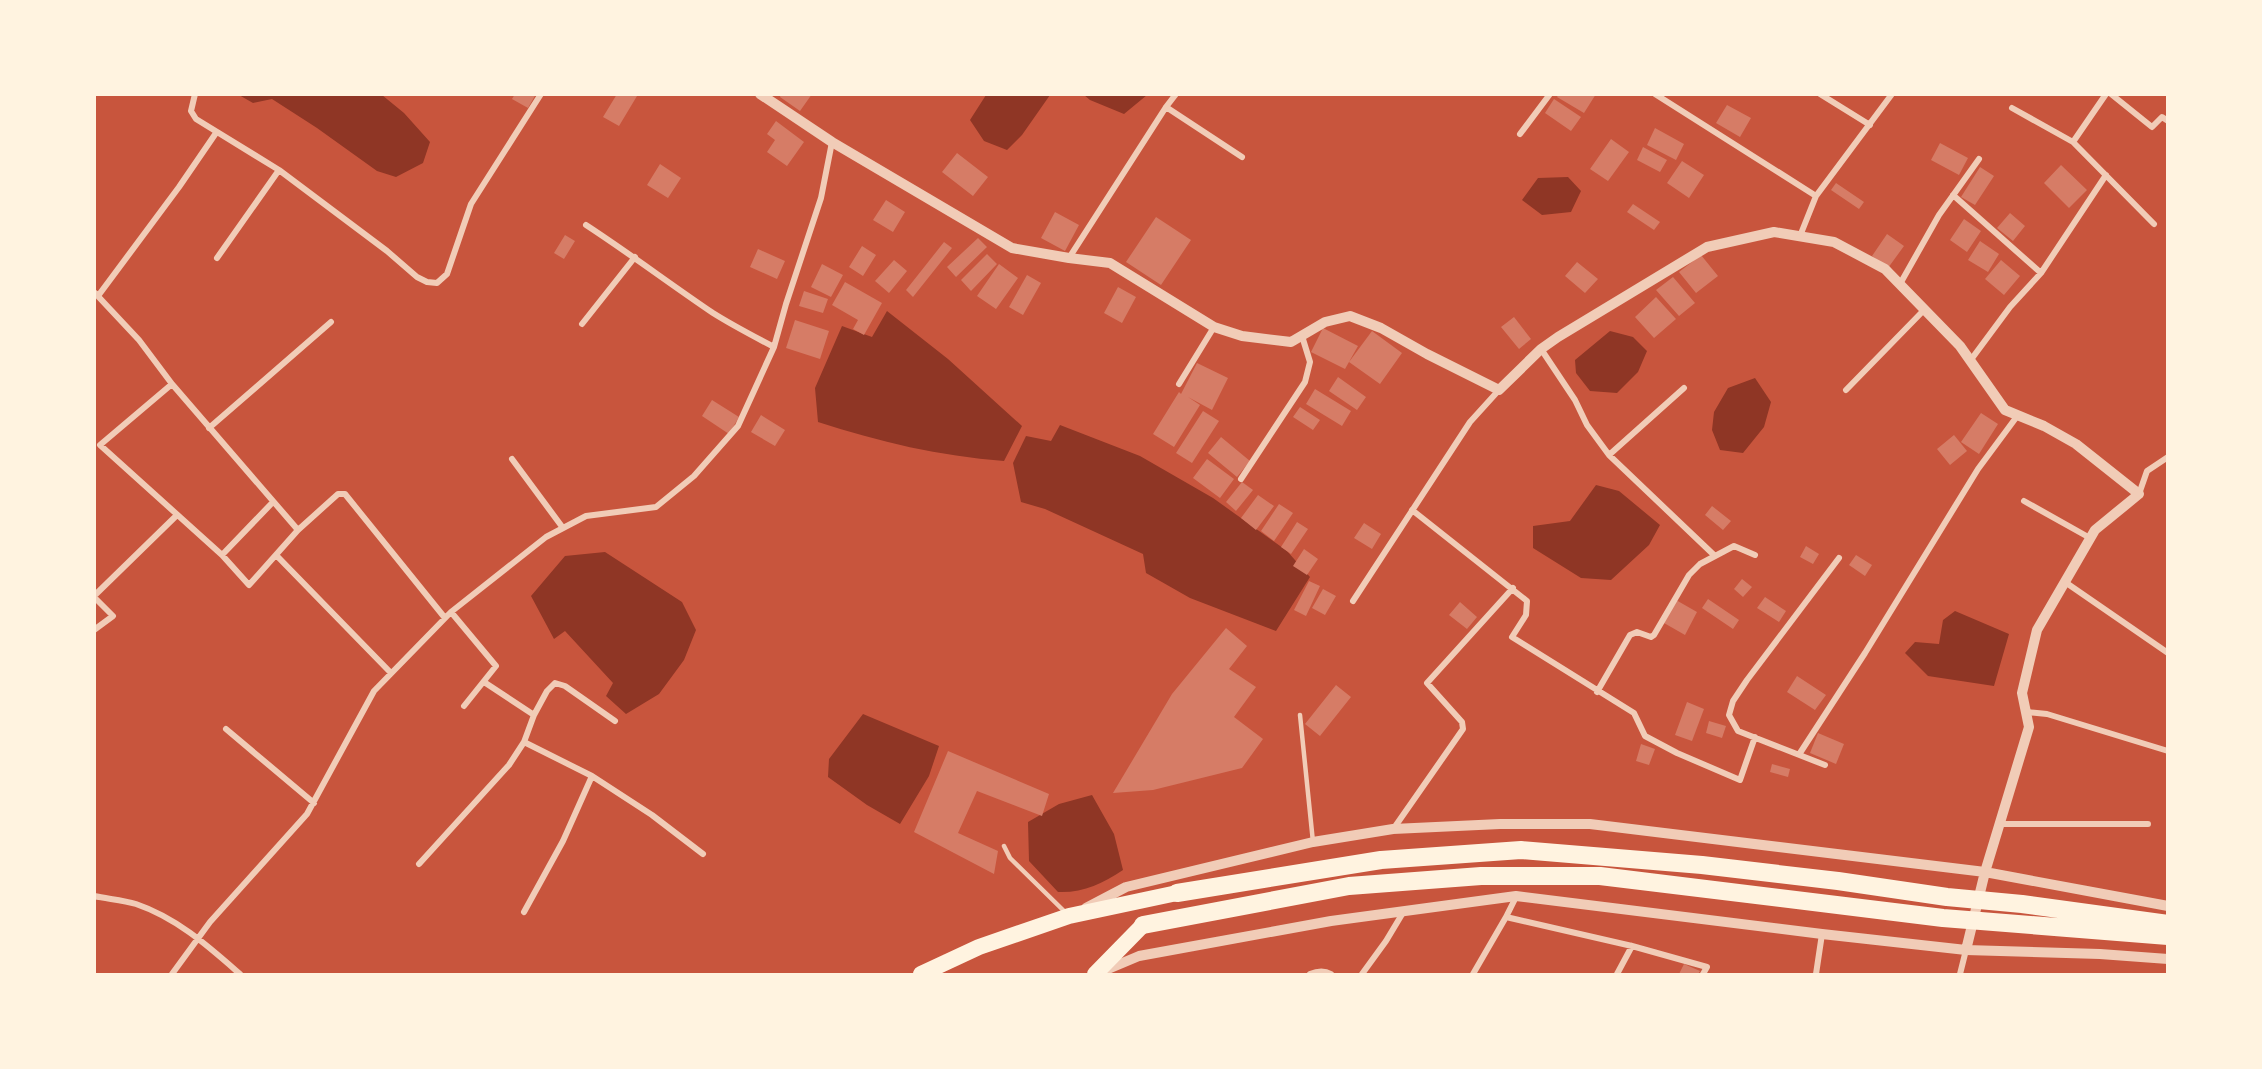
<svg xmlns="http://www.w3.org/2000/svg" width="2262" height="1069" font-family="'Alegreya Sans',sans-serif">
  <style>
    .water { fill: #8f3625 }
    .building { fill: #d67c66 }
    .lines { fill: none; stroke-linecap: round; stroke-linejoin: round }
    .service { stroke: #f1ccb7; stroke-width: 4.5 }
    .minor { stroke: #f1ccb7; stroke-width: 6 }
    .tertiary { stroke: #f1ccb7; stroke-width: 10 }
    .trunk { stroke: #fff3e0; stroke-width: 16 }
    .motorway { stroke: #fff3e0; stroke-width: 18 }
  </style>
  <rect width="100%" height="100%" fill="#c8553d"/>
  <path class="water" d="M239,95h143l22,18 26,29 -7,21 -27,14 -19,-6 -60,-43 -45,-29 -19,4z
    M986,95v-1l64,1 -28,40 -15,15 -23,-9 -14,-21z
    M1084,95h63l-23,19 -34,-14z
    M1568,177l13,14 -10,21 -29,3 -20,-15 16,-22z
    M887,311l61,48 74,67 -18,35c-65,-5 -124,-19 -186,-39l-3,-34 27,-62 30,11z
    M1610,331l23,6 14,14 -9,21 -21,21 -27,-2 -14,-18 -1,-13z
    M1755,378l16,24 -7,25 -21,26 -23,-3 -8,-20 2,-18 14,-24z
    M1060,425l80,31 73,42 74,53 23,26 -34,54 -86,-33 -44,-25 -3,-19 -98,-45 -24,-7 -8,-39 13,-27 25,5z
    M1596,485l23,6 41,34 -11,20 -38,35 -30,-2 -48,-30v-22l37,-5z
    M605,552l77,50 14,28 -12,30 -25,34 -33,20 -20,-18 7,-13 -48,-52 -11,8 -23,-43 34,-40z
    M1955,611l54,23 -15,52 -66,-10 -23,-23 10,-11 24,2 4,-24z
    M863,714l76,32 -10,30 -29,48 -33,-19 -39,-28 1,-18z
    M1092,795l22,39 9,36c-21,14 -40,23 -65,22l-29,-31 -1,-39 31,-18z"/>
  <path class="building" d="M515,94h21l-8,14 -16,-9z
    M617,94l20,2 -18,30 -16,-9z
    M781,94h31l-12,17 -20,-14z
    M1559,94h37l-12,19 -27,-16z
    M1554,99l27,18 -10,14 -26,-18z
    M1727,105l24,13 -11,19 -24,-14z
    M776,121l28,21 -17,24 -20,-14 8,-12 -8,-6z
    M1655,128l29,16 -8,16 -29,-15z
    M1611,139l18,13 -21,29 -18,-12z
    M1940,143l28,15 -9,17 -28,-15z
    M1643,147l24,13 -7,12 -23,-12z
    M957,153l31,24 -15,19 -31,-24z
    M1682,161l22,14 -15,23 -22,-15z
    M660,164l21,14 -13,20 -21,-13z
    M2061,165l26,25 -18,18 -25,-25z
    M1980,167l14,9 -19,29 -14,-8z
    M1836,183l28,19 -5,7 -28,-19z
    M886,200l19,12 -12,20 -20,-12z
    M1633,204l27,18 -6,8 -27,-18z
    M1055,212l24,13 -14,26 -24,-13z
    M2010,213l15,13 -12,15 -16,-13z
    M1156,217l35,23 -30,45 -35,-23z
    M1964,219l17,12 -14,21 -17,-12z
    M1887,234l17,12 -16,22 -16,-12z
    M565,235l10,6 -11,18 -10,-6z
    M978,238l9,9 -31,30 -9,-10z
    M1980,241l19,13 -11,18 -20,-12z
    M944,242l8,6 -39,49 -7,-7z
    M862,246l14,9 -13,21 -14,-9z
    M758,249l27,12 -8,18 -27,-12z
    M987,254l10,10 -26,27 -10,-11z
    M1701,255l17,21 -22,17 -17,-21z
    M894,260l13,11 -18,22 -14,-12z
    M2001,260l19,16 -16,19 -19,-16z
    M1577,262l21,17 -13,14 -20,-17z
    M822,264l21,11 -12,22 -20,-10z
    M999,264l19,14 -22,31 -19,-13z
    M1027,275l14,8 -18,32 -14,-8z
    M1673,277l22,26 -16,13 -23,-26z
    M845,282l37,21 -18,32 -11,-6 5,-9 -26,-15z
    M1118,287l18,10 -14,26 -18,-10z
    M804,291l24,8 -5,14 -24,-7z
    M1656,297l20,22 -22,19 -19,-21z
    M1514,317l17,22 -12,10 -18,-22z
    M795,320l34,11 -9,28 -34,-11z
    M1323,328l35,18 -13,23 -34,-17z
    M1372,331l30,22 -22,31 -31,-22z
    M1197,363l31,15 -16,32 -24,-13 12,8 -26,42 -21,-13 26,-42 2,2z
    M1338,377l28,20 -9,13 -28,-19z
    M1315,389l36,22 -9,15 -36,-22z
    M712,400l27,17 -10,17 -27,-18z
    M1300,407l20,13 -7,10 -20,-13z
    M1203,411l16,10 -27,42 -16,-10z
    M1981,413l17,11 -19,30 -18,-12z
    M761,415l24,15 -10,16 -24,-14z
    M1954,435l13,16 -17,14 -13,-16z
    M1221,437l29,24 -13,16 -29,-24z
    M1207,459l27,20 -14,19 -27,-20z
    M1242,482l11,8 -17,21 -10,-9z
    M1258,495l16,11 -18,24 -15,-12z
    M1279,504l14,9 -19,28 -13,-10z
    M1712,506l19,15 -8,9 -18,-15z
    M1297,522l11,7 -17,25 -10,-7z
    M1364,523l17,11 -9,15 -18,-11z
    M1806,546l13,8 -6,10 -13,-7z
    M1304,549l14,10 -11,16 -14,-9z
    M1856,555l16,10 -7,11 -16,-11z
    M1742,579l10,8 -9,10 -9,-8z
    M1309,581l11,5 -14,30 -12,-6z
    M1323,589l13,7 -11,19 -13,-7z
    M1765,597l21,14 -7,11 -22,-14z
    M1708,599l31,21 -6,9 -31,-21z
    M1676,600l21,12 -12,23 -21,-12z
    M1460,602l17,15 -10,12 -18,-14z
    M1226,628l21,18 -18,23 27,18 -22,30 29,22 -21,29 -89,22 -40,3 59,-99z
    M1797,676l29,19 -11,15 -28,-18z
    M1336,685l15,12 -31,39 -15,-12z
    M1687,702l17,7 -12,32 -17,-6z
    M1709,721l17,5 -4,12 -16,-5z
    M1818,733l26,11 -8,20 -26,-11z
    M1641,744l14,5 -6,16 -13,-4z
    M948,751l101,43 -7,22 -65,-25 -19,42 40,18 -4,23 -80,-42z
    M1772,764l18,5 -2,8 -18,-5z
    M1684,964l16,7 -2,3h-19z"/>
  <g class="lines">
    <path class="service" d="M1300,715l13,127
      M1004,846l6,12 55,54"/>
    <path class="minor" d="M195,94l-4,17 5,8 83,51 108,81 30,26 10,5 10,1 10,-9 24,-70 70,-110
      M1655,94l161,102
      M1820,94l50,31
      M2111,94l41,33 10,-10 6,4
      M1166,107l76,50
      M2012,108l61,34 81,82
      M1520,134l30,-40
      M2073,142l33,-48
      M1953,195l88,78
      M586,225c43,28 84,59 127,88 19,12 40,23 61,34
      M1800,236l16,-40 76,-102
      M217,258l62,-88
      M1069,258l97,-151 10,-13
      M1900,284l39,-69 40,-56
      M94,292l45,48 33,44
      M98,296l81,-109 37,-54
      M582,324l53,-67
      M1541,349l34,51 12,25 22,30 106,101
      M1970,361l40,-54 31,-34 65,-98
      M172,384l126,146 -49,55 -27,-30 -122,-110z
      M1179,384l35,-57
      M1846,390l78,-80
      M209,428l122,-106
      M1609,455l75,-67
      M512,459l51,69
      M1241,479l64,-97 5,-20 -8,-26
      M2139,494l8,-23 21,-14
      M2024,501l66,37
      M1412,510l115,91 -1,14 -14,22 122,76 11,23 32,17 63,27 15,-43
      M298,530l40,-36h7l100,124
      M222,555l50,-52
      M276,555l115,118
      M2065,582l103,71
      M94,596l82,-80
      M94,597l19,19 -19,14
      M1353,601l117,-179 29,-32
      M451,612l45,54 -32,40
      M484,682l50,33
      M1597,692l33,-57 7,-3 14,5 3,-2 35,-60 11,-11 34,-18 21,9
      M2026,712l21,2 121,37
      M226,729l88,74
      M524,742l68,34 60,39 51,39
      M1800,753l65,-100 113,-184 40,-54
      M1825,765l-87,-34 -9,-16 4,-14 14,-21 92,-122
      M2000,824h148
      M1394,828l69,-99 -1,-7 -35,-39 86,-95
      M419,864l90,-99 15,-23 10,-27 13,-24 8,-8 10,3 50,35
      M94,896c14,3 29,4 42,8 41,14 72,42 104,70
      M1516,897l-10,20 126,29 75,21 -4,7
      M524,912l39,-71 29,-65
      M172,974l38,-52 97,-108 67,-123 77,-79 95,-75 40,-21 70,-9 38,-31 44,-50 36,-79 12,-43 35,-106 11,-56
      M1310,974c7,-3 14,-4 21,0
      M1362,974l24,-33 18,-30
      M1473,974l33,-57
      M1617,974l15,-28
      M1816,974l6,-40
      M1960,974l6,-24"/>
    <path class="tertiary" d="M760,94l72,48 180,106 57,10 41,5 104,64 28,9 49,6 34,-20 25,-6 31,12 46,26 72,36 42,-41 17,-12 149,-90 67,-15 60,10 51,27 75,77 45,64 39,16 32,18 63,50 -44,36 -58,100 -15,63 7,34 -44,145 -19,78
      M1086,908l40,-21 187,-45 80,-13 107,-5h90l395,48 183,34
      M1101,972l38,-16 192,-35 185,-25 306,38 144,16 134,4 68,5"/>
    <path class="trunk" d="M921,974l58,-27 90,-31 108,-23
      M1095,974l48,-49"/>
    <path class="motorway" d="M1177,893l204,-33 140,-10 181,15 136,16 109,16 75,7 146,20
      M1143,925l206,-39 132,-10h119l343,42 225,18"/>
  </g>
  <rect width="2262" height="1069" fill="none" stroke="#fff3e0" stroke-width="192"/>
</svg>
